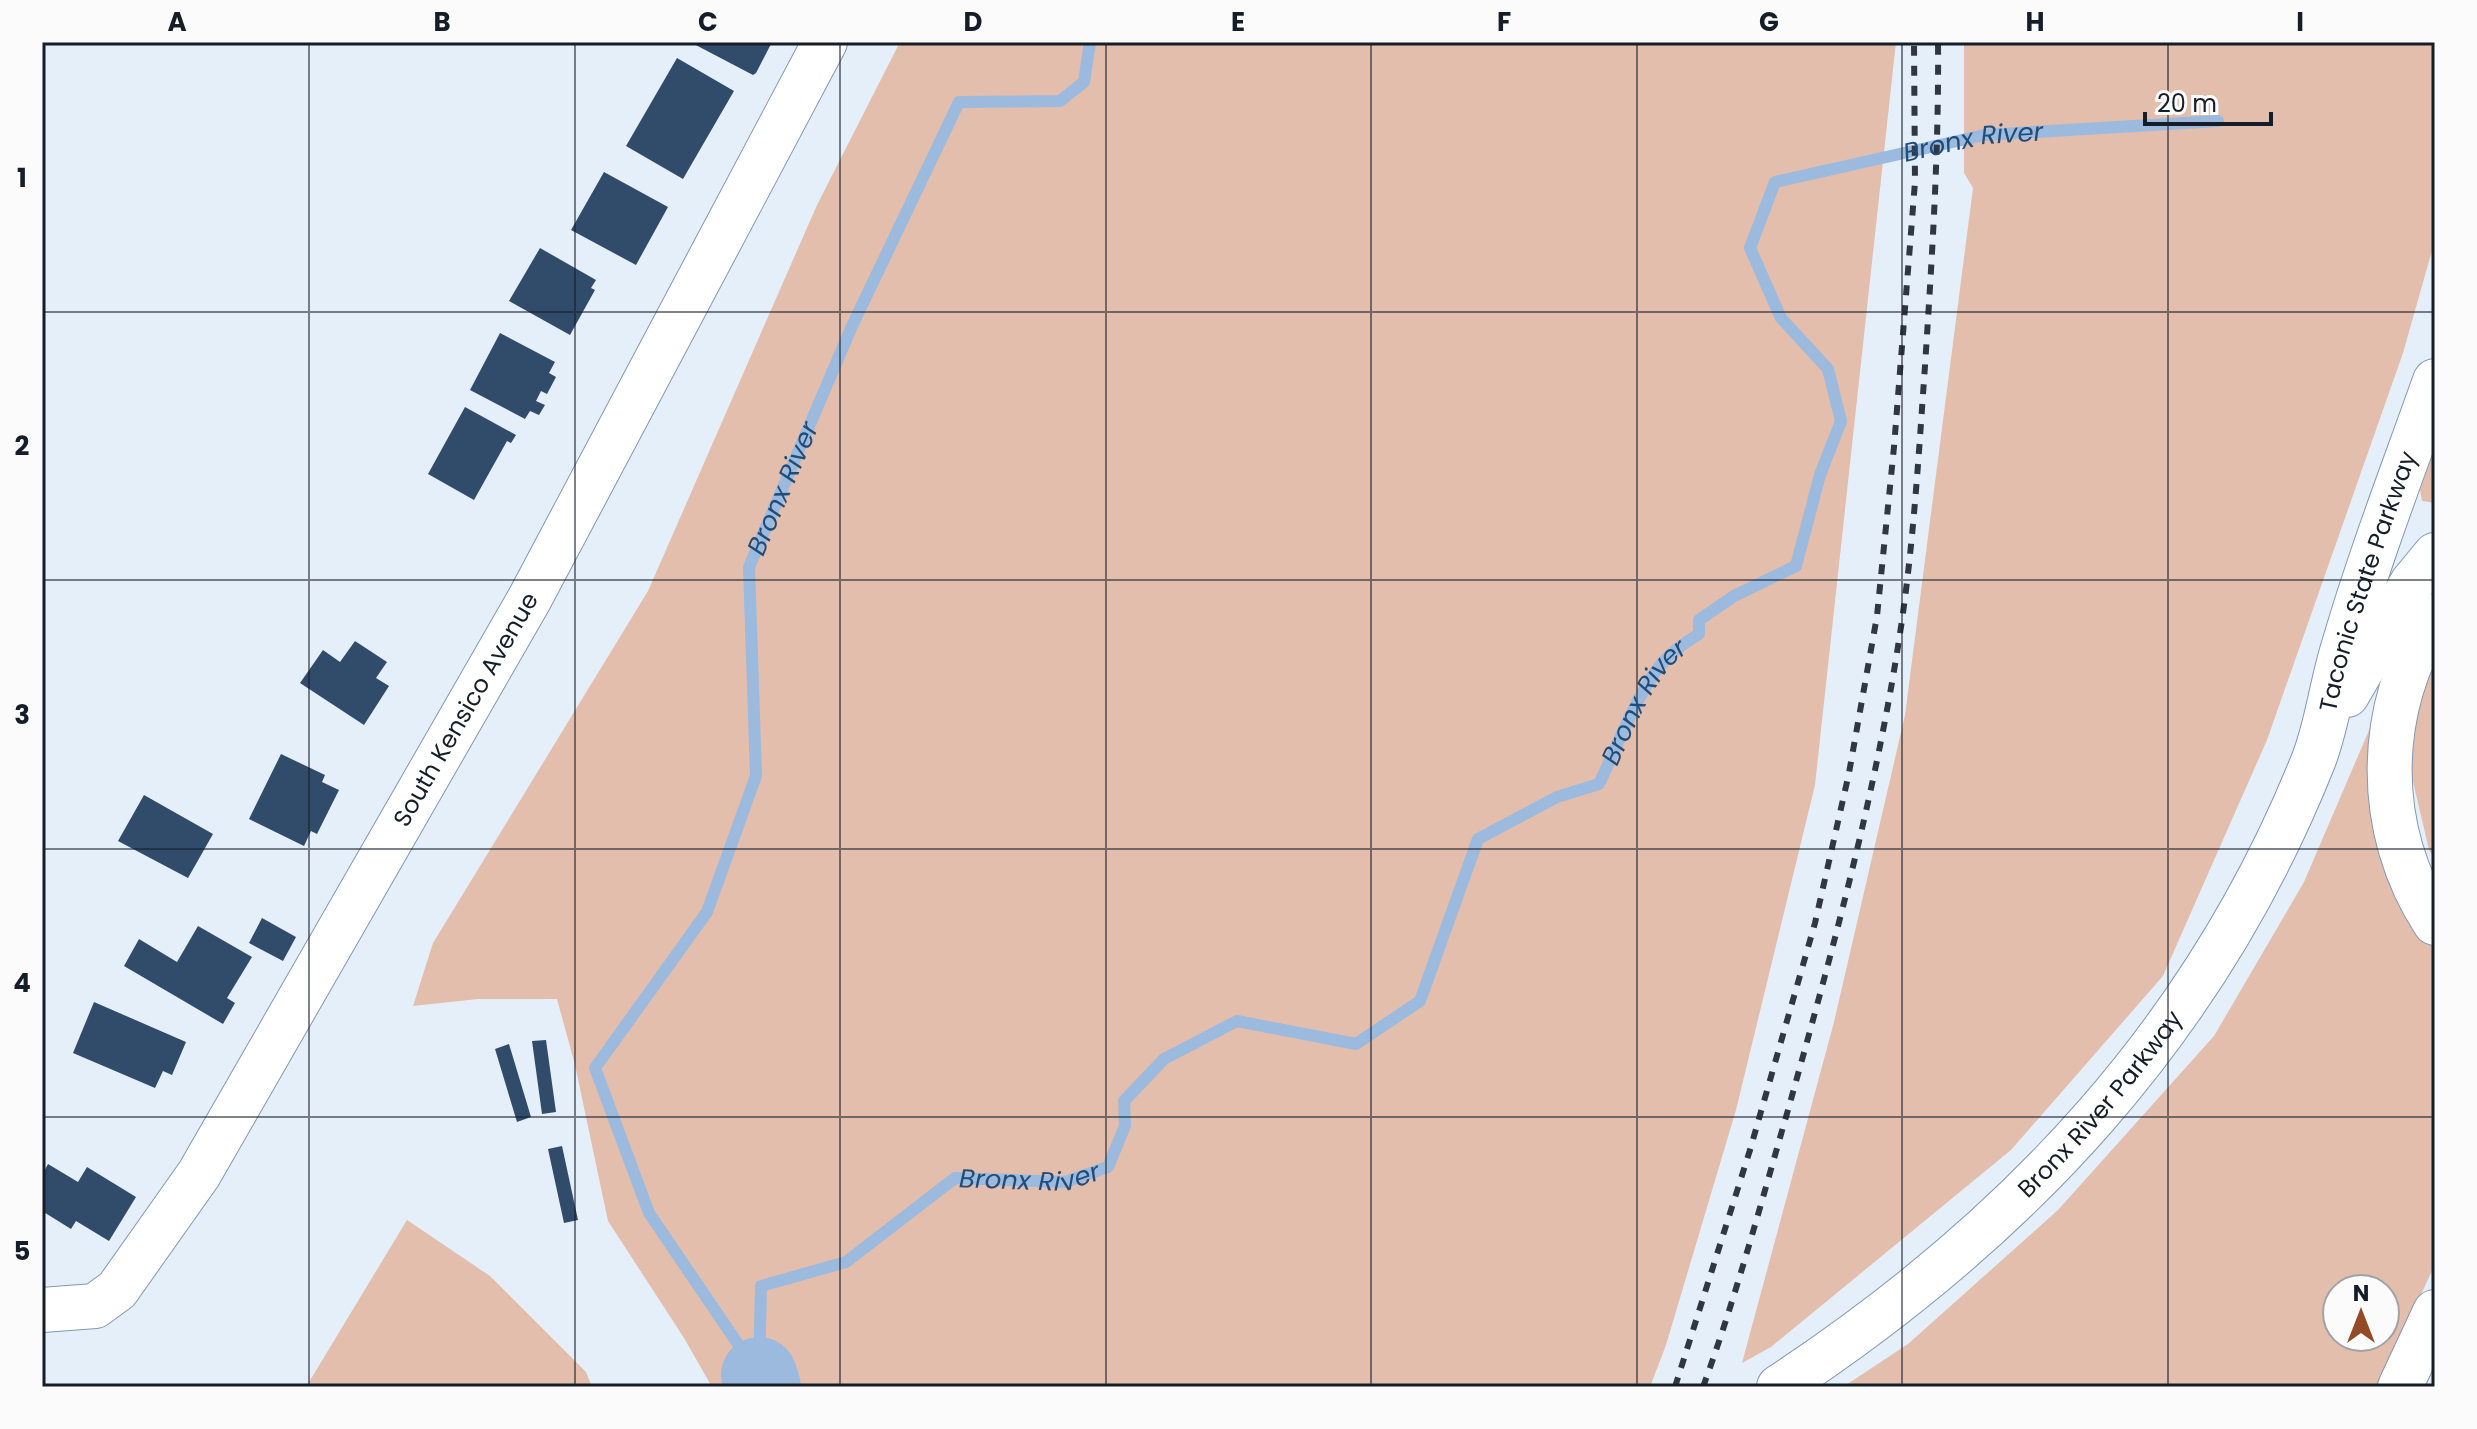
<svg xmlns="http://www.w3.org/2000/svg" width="2477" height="1429" font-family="Poppins,sans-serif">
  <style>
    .green { fill: #e3bead; fill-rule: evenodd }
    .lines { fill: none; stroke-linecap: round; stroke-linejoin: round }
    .stream { stroke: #9bbadd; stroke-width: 12 }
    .river { stroke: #9bbadd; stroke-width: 76 }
    .building { fill: #314c6a }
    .street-casing { stroke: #8198b2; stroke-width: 46 }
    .highway-casing { stroke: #8198b2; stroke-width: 46 }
    .street { stroke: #fff; stroke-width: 44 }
    .highway { stroke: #fff; stroke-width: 44 }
    .rail { stroke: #2f3842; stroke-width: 6; stroke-dasharray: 10 10; stroke-linecap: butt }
    .grid { fill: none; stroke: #151e28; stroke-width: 2; stroke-opacity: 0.55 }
    .labels { text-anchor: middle; stroke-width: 8; stroke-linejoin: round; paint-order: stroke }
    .street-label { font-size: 24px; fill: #151e28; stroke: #fbfbfb }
    .water-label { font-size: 26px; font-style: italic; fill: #204c79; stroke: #fbfbfb }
    .neatline { fill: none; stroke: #151e28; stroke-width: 3 }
    .grid-label { font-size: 26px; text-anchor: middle; font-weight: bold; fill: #151e28 }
  </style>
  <rect width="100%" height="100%" fill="#e5effa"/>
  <path class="green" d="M900,42h996l-81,743 -79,325 -70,235 -16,42h-938l-28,-49 -76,-117 -33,-156 -18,-66h-79l-65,7 20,-63 215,-352 169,-386z
    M1967,42h468v198l-32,113 -136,387 -104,236 -152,174 -240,197 -29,16 92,-341 71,-307 68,-527 -9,-15v-128z
    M2435,446v57l-13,-2 -2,-11z
    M2435,658v202l-6,-10 -18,-77 7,-78z
    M2370,728l2,97 40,98 23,27v314l-56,123h-536l65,-43 150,-134 156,-174 90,-154zM2337,1289h48v48h-48z
    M407,1220l83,56 96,96 6,15h-286z"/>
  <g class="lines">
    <g class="stream">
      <path id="s1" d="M759,1375l2,-89 85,-24 109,-84 110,4 43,-15 17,-41 -1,-25 40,-42 73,-38 119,23 64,-43 58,-162 79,-42 42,-13c18,-37 33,-79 57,-113 11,-16 27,-27 43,-37v-14l35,-24 62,-30 24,-91 21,-54 -13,-52 -47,-51 -31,-70 25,-66 209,-47 234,-14"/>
      <path id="s2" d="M759,1375l-110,-162 -54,-145 112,-156 49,-136 -7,-209 103,-241 107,-224 101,-1 24,-19 6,-40"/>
    </g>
    <path class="river" d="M759,1375l4,12"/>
  </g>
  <path class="building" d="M690,42h77l4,2 -15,29 -3,2z
    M677,58l57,33 -51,88 -57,-33z
    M604,172l64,35 -32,58 -65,-35z
    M540,248l56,32 -5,8 4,2 -25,45 -61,-34z
    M500,333l55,29 -6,11 7,4 -9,17 -6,-3 -5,10 9,4 -6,10 -9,-4 -5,8 -55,-29z
    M465,407l51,28 -5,8 -4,-2 -33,59 -46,-26z
    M355,641l32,21 -11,16 13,8 -25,39 -64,-42 23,-33 17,12z
    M281,754l44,21 -3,7 17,8 -22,44 -6,-3 -7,15 -55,-27z
    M144,795l69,39 -25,44 -70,-37z
    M262,918l34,19 -13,24 -34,-18z
    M198,926l54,31 -25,41 8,5 -12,21 -99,-58 15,-27 38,23z
    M94,1002l92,40 -14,33 -9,-4 -8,17 -82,-35z
    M546,1040l10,72 -14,2 -10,-73z
    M509,1044l22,73 -14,5 -22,-73z
    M562,1146l16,74 -14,3 -16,-74z
    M48,1164l30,18 9,-15 49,30 -27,44 -33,-20 -5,8 -29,-18v-36z"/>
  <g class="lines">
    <defs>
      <g id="street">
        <path id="s3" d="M42,1310l53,-4 22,-16 82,-116 331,-576 295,-556"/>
      </g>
      <g id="highway">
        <path d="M2435,616c-60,92 -61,215 0,307"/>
        <path d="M2347,695l65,-112 23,-28"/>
        <path id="s4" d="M1779,1387c240,-158 428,-358 535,-628 14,-37 18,-77 30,-114 26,-89 60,-177 91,-264"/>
        <path d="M2400,1387l35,-75"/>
      </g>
    </defs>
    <use href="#street" class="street-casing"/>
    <use href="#highway" class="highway-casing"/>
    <use href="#street" class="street"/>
    <use href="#highway" class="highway"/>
    <path class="rail" d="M1675,1387l75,-237 65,-227 34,-150 28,-157 17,-169 21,-265 -1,-140
      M1703,1387c33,-90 58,-184 85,-277 45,-161 90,-324 114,-490 12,-84 17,-170 23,-254 7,-108 14,-216 13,-324"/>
  </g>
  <path class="grid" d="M309,42v1345M575,42v1345M840,42v1345M1106,42v1345M1371,42v1345M1637,42v1345M1902,42v1345M2168,42v1345M42,312h2393M42,580h2393M42,849h2393M42,1117h2393"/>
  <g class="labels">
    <g class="street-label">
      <text dy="8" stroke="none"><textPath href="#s4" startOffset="1024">Taconic State Parkway</textPath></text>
      <text dy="8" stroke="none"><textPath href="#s3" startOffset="758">South Kensico Avenue</textPath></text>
      <text dy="8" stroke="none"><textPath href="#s4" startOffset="430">Bronx River Parkway</textPath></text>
    </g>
    <g class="water-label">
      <text dy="9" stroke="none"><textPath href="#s1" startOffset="2118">Bronx River</textPath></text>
      <text dy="9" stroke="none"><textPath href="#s2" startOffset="982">Bronx River</textPath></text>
      <text dy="9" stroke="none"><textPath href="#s1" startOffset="1278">Bronx River</textPath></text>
      <text dy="9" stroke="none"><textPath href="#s1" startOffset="390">Bronx River</textPath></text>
    </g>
  </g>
  <rect width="2477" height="1429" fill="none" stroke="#fbfbfb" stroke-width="88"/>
  <g transform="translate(2361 1313)"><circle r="38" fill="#fbfbfb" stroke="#9fa3a7" stroke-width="2"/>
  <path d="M0-6L14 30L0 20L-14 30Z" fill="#924b25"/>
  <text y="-12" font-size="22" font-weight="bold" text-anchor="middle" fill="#151e28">N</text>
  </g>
  <path d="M2145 112v12h126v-12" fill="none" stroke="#151e28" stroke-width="4"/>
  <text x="2157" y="112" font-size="24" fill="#151e28" stroke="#fbfbfb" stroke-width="6" paint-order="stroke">20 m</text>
  <rect x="44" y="44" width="2389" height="1341" class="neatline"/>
  <g class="grid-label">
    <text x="177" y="31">A</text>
    <text x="442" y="31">B</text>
    <text x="708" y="31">C</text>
    <text x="973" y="31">D</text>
    <text x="1238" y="31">E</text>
    <text x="1504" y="31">F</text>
    <text x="1769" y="31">G</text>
    <text x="2035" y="31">H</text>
    <text x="2300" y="31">I</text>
    <text x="22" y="187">1</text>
    <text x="22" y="455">2</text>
    <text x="22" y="724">3</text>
    <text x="22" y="992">4</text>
    <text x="22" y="1260">5</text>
  </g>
</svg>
